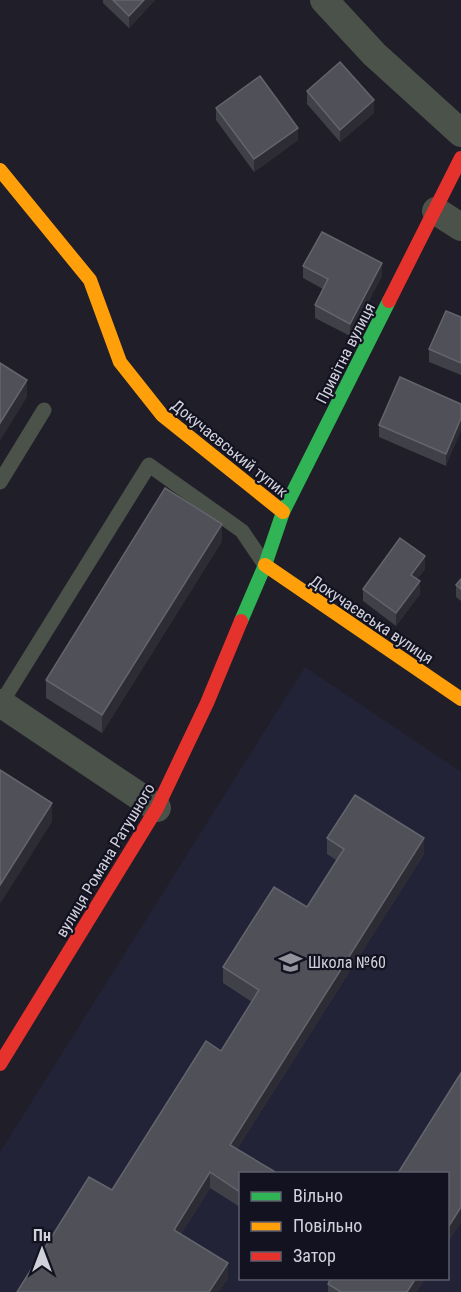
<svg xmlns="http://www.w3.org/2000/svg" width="461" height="1292" font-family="'Roboto Condensed',sans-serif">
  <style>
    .built { fill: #232338; fill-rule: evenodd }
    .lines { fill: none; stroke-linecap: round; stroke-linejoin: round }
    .lane { stroke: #4a5249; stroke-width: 15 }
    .street { stroke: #4a5249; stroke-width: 28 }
    .fast { stroke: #30b455; stroke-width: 14 }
    .slow { stroke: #ff9f0a; stroke-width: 14 }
    .jam { stroke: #e5322d; stroke-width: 14 }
    .wall { fill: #404048 }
    .shaded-wall { fill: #2d2c35 }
    .building { fill: #505058; stroke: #64646d; stroke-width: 1.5 }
    .labels { text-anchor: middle; stroke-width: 4.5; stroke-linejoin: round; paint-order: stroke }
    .street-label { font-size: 16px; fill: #d1d1dc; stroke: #131221 }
    .poi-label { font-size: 16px; fill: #d1d1dc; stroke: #131221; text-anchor: start }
  </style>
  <rect width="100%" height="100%" fill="#201e28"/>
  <path class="built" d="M305,667l156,105v520h-461v-140zM240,1174h208v104h-208z"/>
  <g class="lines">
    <path class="lane" d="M0,482l44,-72
      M0,705l149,-240 93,66 23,34"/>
    <path class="street" d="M324,0l50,54 87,79
      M436,211l25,16
      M0,703l157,105"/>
    <path class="fast" d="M241,621l24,-56 18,-53 106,-211"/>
    <path class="slow" d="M0,170l90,110 30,82 42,53 121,97
      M265,565l196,134"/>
    <path class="jam" d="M389,301l72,-143
      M0,1064l157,-256 50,-105 34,-82"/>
  </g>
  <path class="wall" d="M103,0h52l-26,28 -26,-25z
    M307,91l67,22 -34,29 -33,-38z
    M216,108l82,32 -44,32 -38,-52z
    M303,266l79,10 -32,60 -35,-18v-13l8,-16 -20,-11z
    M461,317v58l-32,-13v-13z
    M461,404l-15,62 -67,-29v-12z
    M222,541l-120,192 -56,-35v-18z
    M425,569l-8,10 3,15 -24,32 -33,-25v-12z
    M461,579v22l-5,-4v-12z
    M327,838l97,16 -187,295 3,24v34l-30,-19 -29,46 47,45 -116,-89 109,-139 31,-49 -29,-19v-16l84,-60 29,-47 -9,-6z
    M328,1284l89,8h-89z"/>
  <path class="shaded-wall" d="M144,0h11l-26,28v-12z
    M374,100v13l-34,29v-12z
    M298,128v12l-44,32v-13z
    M382,263v13l-32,60v-12z
    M27,380v17l-27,44v-18z
    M461,418v13l-15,35v-12z
    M222,524v17l-120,192v-18z
    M425,556v13l-14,18v-12z
    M420,581v13l-24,32v-13z
    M52,803v19l-52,82v-19z
    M424,838v16l-194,306v-15z
    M210,1172v16l-36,57v-15z
    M461,1207v16l-14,21v-15z
    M228,1263v16l-9,13h-10z
    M416,1278h10l-9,14h-10z"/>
  <path class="building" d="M113,0h31l-15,16z
    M340,62l34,38 -34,30 -33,-39z
    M260,76l38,52 -44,31 -38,-51z
    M322,232l60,31 -32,61 -35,-19 13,-26 -25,-13z
    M446,311l15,6v46l-32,-14z
    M0,363l27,17 -27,43z
    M400,377l61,27v14l-15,36 -67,-29z
    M165,488l57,36 -120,191 -56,-35z
    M400,538l25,18 -14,19 9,6 -24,32 -33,-24z
    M461,579v10l-5,-4z
    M0,770l52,33 -52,82z
    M355,795l69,43 -194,307 47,28h-37v19l-30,-20 -36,58 54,33 -19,29h-192l72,-115 23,13 94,-149 15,10 38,-61 -36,-23 51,-80 33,20 37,-58 -17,-11z
    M461,1073v134l-14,22v-56h-49z
    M331,1278h85l-9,14h-66l-13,-8z"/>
  <defs>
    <symbol id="school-bare" viewBox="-9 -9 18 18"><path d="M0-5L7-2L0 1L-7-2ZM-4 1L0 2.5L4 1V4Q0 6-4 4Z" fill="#93929d" stroke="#131221" stroke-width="2.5" paint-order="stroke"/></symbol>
  </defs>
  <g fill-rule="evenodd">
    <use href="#school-bare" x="274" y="946" width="33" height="33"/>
  </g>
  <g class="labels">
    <g class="street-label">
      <text transform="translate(345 353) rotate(-63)" y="6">Привітна вулиця</text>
      <text transform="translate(230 448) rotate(39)" y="6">Докучаєвський тупик</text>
      <text transform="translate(372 619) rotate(34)" y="6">Докучаєвська вулиця</text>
      <text transform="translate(105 860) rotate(-59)" y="6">вулиця Романа Ратушного</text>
    </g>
    <g class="poi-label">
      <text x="308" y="968">Школа №60</text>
    </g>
  </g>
  <rect x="239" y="1172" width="210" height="108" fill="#131221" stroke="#5f5e6c" stroke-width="1.5"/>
  <rect x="251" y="1192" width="30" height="9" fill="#30b455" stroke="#5f5e6c" stroke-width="1.5"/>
  <text x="293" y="1202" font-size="18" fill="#d1d1dc">Вільно</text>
  <rect x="251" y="1222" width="30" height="9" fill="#ff9f0a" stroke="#5f5e6c" stroke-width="1.5"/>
  <text x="293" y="1232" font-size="18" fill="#d1d1dc">Повільно</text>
  <rect x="251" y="1252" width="30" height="9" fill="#e5322d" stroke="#5f5e6c" stroke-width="1.5"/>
  <text x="293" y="1262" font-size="18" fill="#d1d1dc">Затор</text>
  <g transform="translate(42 1250)" stroke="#131221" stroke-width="4.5" paint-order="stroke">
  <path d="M0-4.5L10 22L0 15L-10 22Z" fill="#d1d1dc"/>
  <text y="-9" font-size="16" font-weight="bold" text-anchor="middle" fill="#d1d1dc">Пн</text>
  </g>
</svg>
